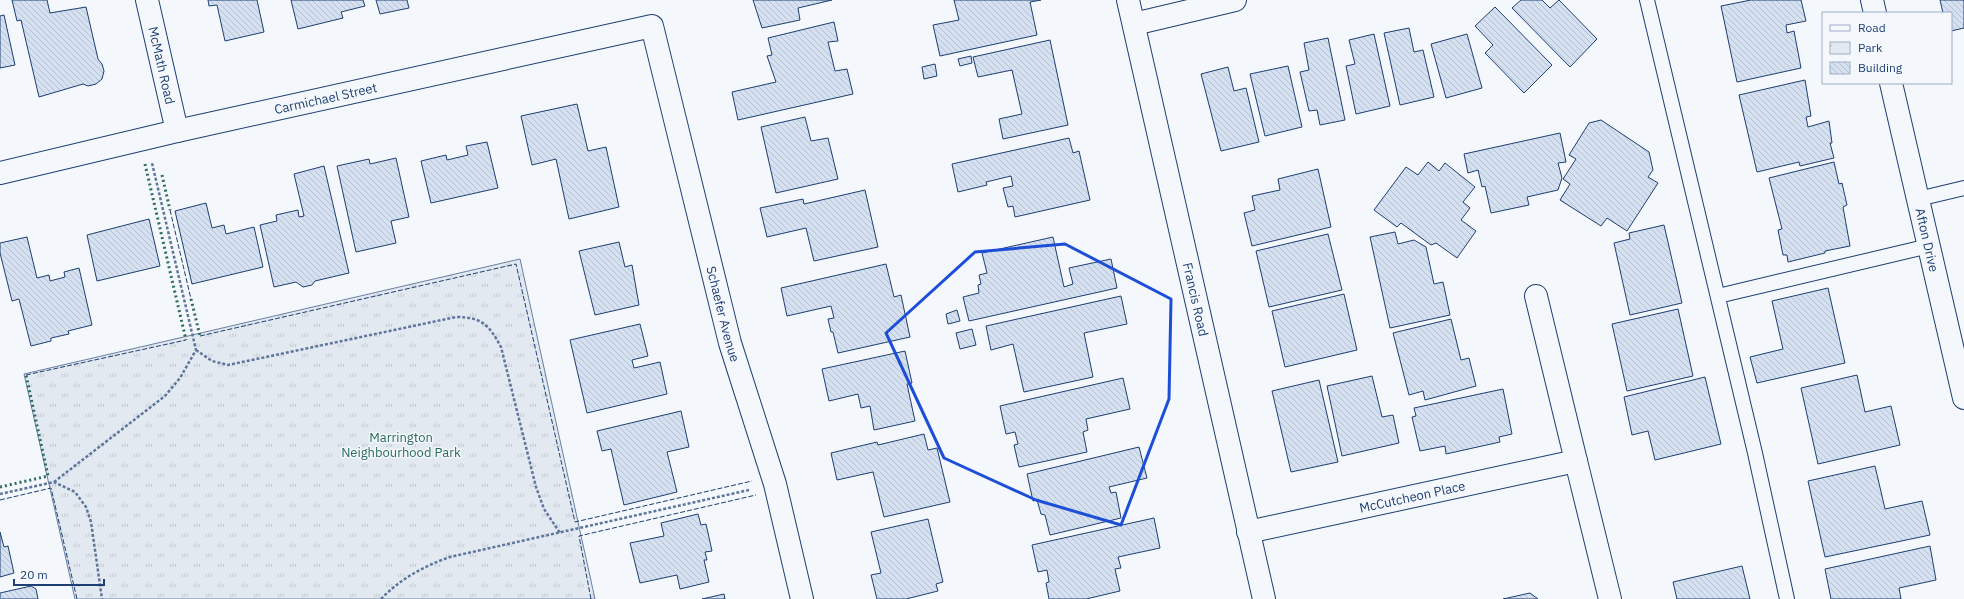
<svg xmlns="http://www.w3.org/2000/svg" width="1964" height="599" font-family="'IBM Plex Sans',sans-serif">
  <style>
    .park { fill: url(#park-tufts); stroke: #687fa3 }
    .building { fill: url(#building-back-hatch); stroke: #1d3f73 }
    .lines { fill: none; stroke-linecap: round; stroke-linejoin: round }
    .service-casing { stroke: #1d3f73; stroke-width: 16 }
    .minor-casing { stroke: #1d3f73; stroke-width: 24 }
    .tertiary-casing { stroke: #1d3f73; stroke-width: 24 }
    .path { stroke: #5e769c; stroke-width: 2.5; stroke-dasharray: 3 2; stroke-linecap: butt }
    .service { stroke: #f4f7fb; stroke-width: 14 }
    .minor { stroke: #f4f7fb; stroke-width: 22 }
    .tertiary { stroke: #f4f7fb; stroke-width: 22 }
    .hedge { stroke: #2c6c60; stroke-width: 3; stroke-dasharray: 2 3; stroke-linecap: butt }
    .fence { stroke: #1d3f73; stroke-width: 1; stroke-dasharray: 5 2; stroke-linecap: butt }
    .marked { fill: none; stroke: #1d4ed8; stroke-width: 3; stroke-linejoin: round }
    .labels { text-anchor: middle; stroke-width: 3; stroke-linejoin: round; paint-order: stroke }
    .street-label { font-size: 13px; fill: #1d3f73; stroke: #f4f7fb }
    .park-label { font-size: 13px; fill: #2c6c60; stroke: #f4f7fb }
  </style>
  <defs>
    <pattern id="park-tufts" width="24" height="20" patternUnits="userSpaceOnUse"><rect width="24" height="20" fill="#e3e9f0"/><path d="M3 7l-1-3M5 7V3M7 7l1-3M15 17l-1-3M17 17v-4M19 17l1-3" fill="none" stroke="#c2c9d1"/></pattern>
    <pattern id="building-back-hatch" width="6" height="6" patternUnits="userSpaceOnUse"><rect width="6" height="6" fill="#d5e0f0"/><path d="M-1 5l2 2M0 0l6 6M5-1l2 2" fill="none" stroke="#b6c1d1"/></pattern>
  </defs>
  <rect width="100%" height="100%" fill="#f4f7fb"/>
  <path class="park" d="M520,259l75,340h-520l-51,-225z"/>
  <path class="building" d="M12,0h35l3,13 36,-6 12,52 4,5 2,7 -2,8 -6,5 -8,2 -5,-2 -44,13 -18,-77 -4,1z
    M208,0h49l7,32 -39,9 -8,-36 -8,1z
    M291,0h72l2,6 -24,6 2,6 -45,11z
    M376,0h31l2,8 -29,6z
    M753,0h79l-34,8 2,12 -38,8z
    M954,0h87l-11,2 7,33 -97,21 -7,-31 26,-5z
    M1521,0h21l8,8 9,-8 38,39 -27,28 -58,-59z
    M1751,0h50l5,21 -20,4 1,8 7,-2 7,37 -64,14 -16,-76z
    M1940,0h24v28l-13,3v-18h-8z
    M1495,7l57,58 -28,28 -39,-40 8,-8 -18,-19z
    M4,15l11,50 -15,3v-52z
    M834,22l4,19 -10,1 7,29 12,-2 6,25 -115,26 -6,-28 44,-10 -9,-26 5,-1 -4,-17z
    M1409,28l5,24 9,-2 11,47 -34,8 -16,-72z
    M1374,34l16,72 -34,8 -10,-48 9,-2 -6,-24z
    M1467,34l15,54 -36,10 -15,-54z
    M1328,38l17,82 -25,5 -3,-15 -8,1 -9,-39 9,-2 -5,-27z
    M1050,40l18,85 -65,14 -4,-20 23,-5 -10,-44 -34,7 -5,-20z
    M971,56l1,7 -12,3 -2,-7z
    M935,64l2,12 -13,3 -2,-12z
    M1288,66l14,61 -37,9 -15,-62z
    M1228,67l6,24 12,-3 13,54 -38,9 -20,-77z
    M1805,80l6,36 -5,1 2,10 21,-6 3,22h-2l4,15 -34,8 -1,-4 -42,10 -18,-77z
    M577,104l11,47 18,-4 13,60 -50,12 -13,-60 -24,6 -11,-49z
    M805,117l6,24 17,-3 10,41 -62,14 -15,-66z
    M1601,120l48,32 4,18 -5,7 10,6 -31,48 -20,-13 -6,8 -41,-26 10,-16 -7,-5 13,-20 -7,-4 20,-32z
    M1560,133l6,29 -8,1 4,15 -4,12 -31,7 2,8 -38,8 -6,-27 -3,1 -4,-17 -10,3 -4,-19z
    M1069,138l4,15 6,-2 11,49 -75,17 -2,-11 -5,1 -5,-19 10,-2 -2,-10 -25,6 1,3 -29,7 -6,-28z
    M487,142l11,46 -67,15 -10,-42 25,-6 1,5 21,-5 -2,-9z
    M396,158l13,59 -18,4 5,22 -40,9 -19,-86 32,-7 1,5z
    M1428,162l11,9 6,-8 30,24 -12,15 7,6 -9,12 15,11 -19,27 -21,-15 -5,2 -30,-22 -4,4 -23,-17 32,-43 12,8z
    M1834,162l5,22 3,-1 5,22 -4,2 7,39 -25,5v2l-37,9 -1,-7h-4l-5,-25 4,-1 -13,-51z
    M324,166l25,107 -34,8 -3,4 -9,2 -7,-5 -22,5 -14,-62 17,-4 -1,-6 22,-5 1,7 5,-1 -10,-42z
    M1318,169l13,58 -79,19 -8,-33 11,-3 -3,-14 28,-6 -2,-11z
    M865,190l13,57 -64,14 -8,-33 -39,9 -7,-29 43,-9 1,5z
    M206,203l6,25 12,-3 2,9 28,-7 9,40 -71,17 -17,-73z
    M149,219l11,47 -63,15 -10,-46z
    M1664,225l18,78 -52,12 -16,-72 16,-4 -1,-6z
    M1395,232l3,12 16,-4 12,7 8,37 9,-2 7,33 -60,13 -20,-91z
    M1328,234l14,56 -73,17 -13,-56z
    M27,237l10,41 12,-3 1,6 15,-4 -1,-5 15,-4 13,57 -24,6 1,3 -18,4v3l-20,5 -12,-47 -7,2 -12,-48v-10z
    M1053,237l11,50 9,-3 -4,-16 42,-9 6,29 -148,33 -6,-24 16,-4 -1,-8 3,-1 -2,-9 8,-2 -5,-20z
    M619,242l6,25 7,-2 7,40 -44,10 -16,-64z
    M886,264l8,33 7,-2 9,42 -72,16 -5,-21h-2l-3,-13 6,-1 -3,-12 -44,10 -6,-28z
    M1828,288l17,75 -88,20 -7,-26 33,-8 -11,-48z
    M1344,294l13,56 -72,17 -13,-56z
    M1121,296l6,28 -43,9 9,44 -69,15 -11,-48 -22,6 -5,-24z
    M1678,309l15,67 -66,15 -15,-67z
    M957,310l3,11 -12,3 -2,-10z
    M1451,319l10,41 8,-2 7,28 -51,14 -2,-9 -14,4 -16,-62z
    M640,324l8,32 -16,4 2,8 26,-6 7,32 -80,19 -17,-73z
    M972,329l4,16 -16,4 -4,-16z
    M905,351l7,32 -5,1 8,37 -41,9 -4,-24 -9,2 -3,-14 -29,7 -7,-32z
    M1857,375l8,37 26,-6 9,39 -82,19 -17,-76z
    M1372,376l10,41 11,-2 6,28 -57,13 -15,-70z
    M1705,377l16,67 -66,16 -7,-29 -16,4 -8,-38z
    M1123,378l7,31 -44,10 2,11 -5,2 4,20 -68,15 -5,-22 4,-1 -3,-12 -9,2 -6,-28z
    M1319,380l19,82 -47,10 -19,-81z
    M1503,389l9,45 -13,3 1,5 -54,12 -1,-8 -25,5 -8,-34 4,-1 -2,-8z
    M681,411l8,36 -22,5 10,40 -53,13 -13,-56 -9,2 -5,-20z
    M924,434l4,16 9,-2 13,54 -66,15 -11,-45 -36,8 -6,-27 46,-11 1,3z
    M1139,447l8,31 -38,9 2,6 5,-1 5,26 -71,17 -5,-20 -4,-1 -4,-14 -4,1 -6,-27z
    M1875,466l10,43 37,-8 8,34 -105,22 -17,-76z
    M698,514l3,11 5,-1 6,27 -7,1 2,8h-3l5,22 -29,7 -3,-14 -37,8 -10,-40 34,-7 -3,-13z
    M1154,518l6,30 -42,9 3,11 -6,1 5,22 -34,8h-37l-3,-16 3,-1 -2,-12 -9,2 -6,-27z
    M928,519l15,63 -7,2 2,7 -32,8h-29l-6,-24 10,-2 -10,-41z
    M0,532l4,15 4,-1 6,27 -14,4z
    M1930,546l6,34 -37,8 2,11h-70l-6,-30z
    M1742,566l8,33h-73l-4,-17z
    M31,586l5,3 2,10h-38v-6z
    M1530,593l8,6h-35z
    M724,594l1,5h-23z"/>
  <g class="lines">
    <defs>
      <path id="service" d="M1647,0l108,453 32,146
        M1918,199l46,-11
        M1718,296l211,-50"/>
      <g id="minor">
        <path id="s1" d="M147,0l30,131"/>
        <path d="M1872,0l3,13"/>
        <path d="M1134,24l101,-24"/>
        <path id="s2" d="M1891,83l73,315"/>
        <path id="s3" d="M0,173l177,-42 475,-105 78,317 45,141 27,115"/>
        <path d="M1576,461l34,138"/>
        <path id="s4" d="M1248,532l328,-71 -40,-165"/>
      </g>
      <g id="tertiary">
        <path id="s5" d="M1128,0l136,599"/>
      </g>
    </defs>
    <use href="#service" class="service-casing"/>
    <use href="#minor" class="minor-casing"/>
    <use href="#tertiary" class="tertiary-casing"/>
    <path class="path" d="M196,350l16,11 16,4 228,-48c26,0 33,8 45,30l35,140 8,22 16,24
      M54,482l111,-86 15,-18 16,-28 -44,-187
      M0,494l54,-12 21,10 11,15 5,15 11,77
      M381,599c19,-20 43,-33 69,-42l299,-67"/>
    <use href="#service" class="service"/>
    <use href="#minor" class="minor"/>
    <use href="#tertiary" class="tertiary"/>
    <path class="hedge" d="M145,164l41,176
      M162,175l8,35
      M191,299l9,37
      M0,487l48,-11 -22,-101"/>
    <path class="fence" d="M170,210l21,89
      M200,336l316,-72 59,258 177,-41
      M26,375l160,-35
      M0,500l51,-12 26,111
      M591,599l-12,-63 177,-41"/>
  </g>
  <path class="marked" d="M1065,244l106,55 -2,100 -48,126 -85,-25 -92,-42 -58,-125 89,-81z"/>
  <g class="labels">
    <g class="street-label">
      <text dy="5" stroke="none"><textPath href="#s1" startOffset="67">McMath Road</textPath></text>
      <text dy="5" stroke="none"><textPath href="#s3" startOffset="334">Carmichael Street</textPath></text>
      <text dy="5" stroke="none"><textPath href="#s2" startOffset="161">Afton Drive</textPath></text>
      <text dy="5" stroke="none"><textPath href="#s5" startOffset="307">Francis Road</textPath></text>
      <text dy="5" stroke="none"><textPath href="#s3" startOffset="965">Schaefer Avenue</textPath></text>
      <text dy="5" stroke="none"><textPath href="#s4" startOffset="168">McCutcheon Place</textPath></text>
    </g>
    <g class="park-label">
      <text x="401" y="442">Marrington<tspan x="401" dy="15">Neighbourhood Park</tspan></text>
    </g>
  </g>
  <rect x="1822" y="12" width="130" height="72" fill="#f4f7fb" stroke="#9eadc5"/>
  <rect x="1830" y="25" width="20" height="6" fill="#f4f7fb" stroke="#9eadc5"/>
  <text x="1858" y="32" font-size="12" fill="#1d3f73">Road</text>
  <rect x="1830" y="42" width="20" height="12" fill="url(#park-tufts)" stroke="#9eadc5"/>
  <text x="1858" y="52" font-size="12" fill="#1d3f73">Park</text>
  <rect x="1830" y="62" width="20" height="12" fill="url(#building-back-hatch)" stroke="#9eadc5"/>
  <text x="1858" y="72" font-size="12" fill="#1d3f73">Building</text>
  <path d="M14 579v6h90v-6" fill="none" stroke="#1d3f73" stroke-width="2"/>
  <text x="20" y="579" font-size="12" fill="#1d3f73" stroke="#f4f7fb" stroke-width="3" paint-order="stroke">20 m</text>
</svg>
